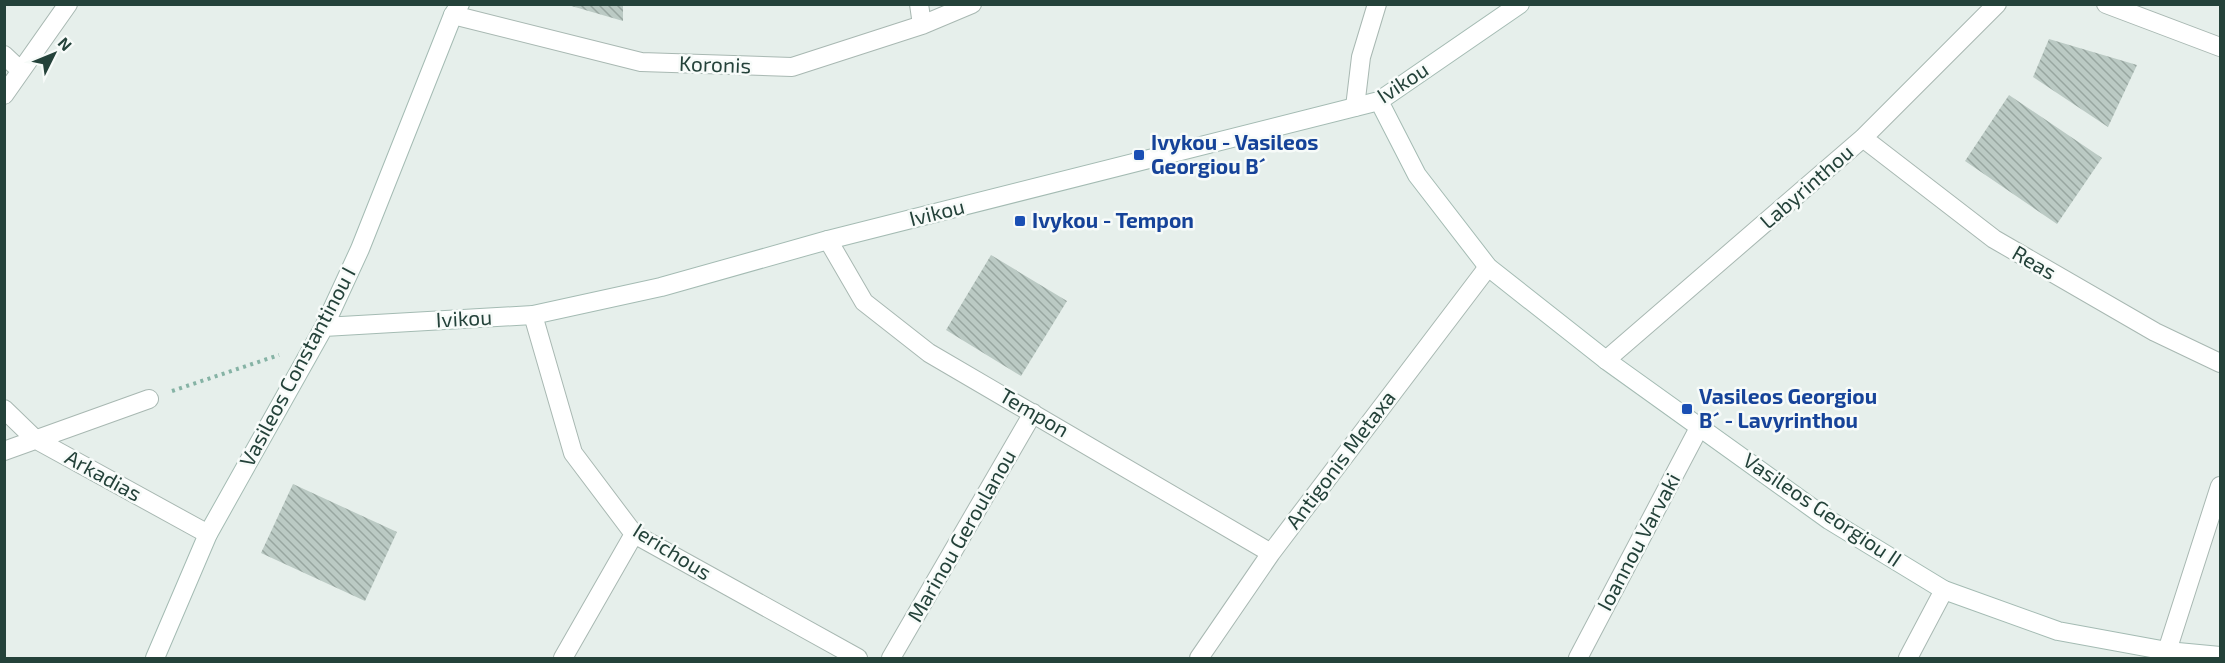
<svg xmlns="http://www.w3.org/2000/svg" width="2225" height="663" font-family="'Exo 2',sans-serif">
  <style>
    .building { fill: url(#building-back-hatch) }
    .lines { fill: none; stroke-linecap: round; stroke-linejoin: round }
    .street-casing { stroke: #a8b8b2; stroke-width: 20 }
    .secondary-casing { stroke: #a4bbb3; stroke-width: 20 }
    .path { stroke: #86b3a5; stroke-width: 4; stroke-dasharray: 3 4.5; stroke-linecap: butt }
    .street { stroke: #fff; stroke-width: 18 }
    .secondary { stroke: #fff; stroke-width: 18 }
    .transit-dot { fill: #1a4fb4; stroke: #f7fbf9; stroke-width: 2 }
    .labels { text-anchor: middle; stroke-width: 5; stroke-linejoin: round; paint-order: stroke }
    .street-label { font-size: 21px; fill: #24423a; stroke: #f7fbf9 }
    .transit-label { font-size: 21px; font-weight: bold; fill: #164399; stroke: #f7fbf9; text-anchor: start }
  </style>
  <defs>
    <pattern id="building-back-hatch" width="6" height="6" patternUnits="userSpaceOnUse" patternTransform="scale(1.5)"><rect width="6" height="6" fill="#bbcac4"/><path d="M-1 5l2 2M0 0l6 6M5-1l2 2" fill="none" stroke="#98a6a0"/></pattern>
  </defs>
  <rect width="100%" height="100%" fill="#e6efeb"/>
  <path class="building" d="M569,4h54v17l-55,-16z
    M2049,39l88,26 -29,62 -75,-50z
    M2009,95l93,63 -45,66 -92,-63z
    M991,255l76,46 -46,75 -75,-46z
    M293,484l104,48 -32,69 -104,-48z"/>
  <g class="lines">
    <defs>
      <path id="street" d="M919,4l3,21
        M2106,4l114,43
        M453,15l188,47 151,5 130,-42 50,-21
        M4,55l17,16
        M4,95l64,-91
        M1355,107l6,-50 16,-53
        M1863,138l131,101 161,93 65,31
        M828,240l36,62 65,51 342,200
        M533,315l40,138 61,81 224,124
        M1606,360l257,-222 134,-134
        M4,409l31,30 173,95
        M4,451l145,-52
        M2167,651l53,-165
        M563,658l71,-124
        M891,658l142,-245
        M1199,658l72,-105 217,-286
        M1578,658l122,-232
        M1908,658l36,-68"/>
      <path id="secondary" d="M1379,101l38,74 71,92 118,93 223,160 115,70 114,41 109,20 53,5
        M324,327l209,-12 128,-28 167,-47 551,-139 141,-97
        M155,658l53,-124 116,-207 36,-78 93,-234 7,-11"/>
    </defs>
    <use href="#street" class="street-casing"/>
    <use href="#secondary" class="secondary-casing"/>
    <path class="path" d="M172,391l107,-36"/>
    <use href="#street" class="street"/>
    <use href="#secondary" class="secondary"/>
  </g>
  <g class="transit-dot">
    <rect x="1133" y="149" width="12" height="12" rx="3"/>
    <rect x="1014" y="215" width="12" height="12" rx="3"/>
    <rect x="1681" y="403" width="12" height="12" rx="3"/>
  </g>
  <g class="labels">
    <g class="street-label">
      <text transform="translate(715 65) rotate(2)" y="7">Koronis</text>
      <text transform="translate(1403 83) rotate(-33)" y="7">Ivikou</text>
      <text transform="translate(1807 187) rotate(-41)" y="7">Labyrinthou</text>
      <text transform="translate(937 213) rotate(-14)" y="7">Ivikou</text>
      <text transform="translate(2034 263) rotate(30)" y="7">Reas</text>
      <text transform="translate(464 319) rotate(-3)" y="7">Ivikou</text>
      <text transform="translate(298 367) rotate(-62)" y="7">Vasileos Constantinou I</text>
      <text transform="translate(1034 413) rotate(30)" y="7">Tempon</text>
      <text transform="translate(1341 460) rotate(-53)" y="7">Antigonis Metaxa</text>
      <text transform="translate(103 476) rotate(29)" y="7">Arkadias</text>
      <text transform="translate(1822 510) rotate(34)" y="7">Vasileos Georgiou II</text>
      <text transform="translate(962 536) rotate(-60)" y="7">Marinou Geroulanou</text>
      <text transform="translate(1639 542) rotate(-62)" y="7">Ioannou Varvaki</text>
      <text transform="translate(672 552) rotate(32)" y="7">Ierichous</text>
    </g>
    <g class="transit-label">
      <text x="1151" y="150">Ivykou - Vasileos<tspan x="1151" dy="24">Georgiou B´</tspan></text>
      <text x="1032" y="228">Ivykou - Tempon</text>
      <text x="1699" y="404">Vasileos Georgiou<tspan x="1699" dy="24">B´ - Lavyrinthou</tspan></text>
    </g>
  </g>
  <rect width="2225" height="663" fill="none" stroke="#24423a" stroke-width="12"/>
  <g transform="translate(54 54) rotate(47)" stroke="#f7fbf9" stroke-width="4.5" paint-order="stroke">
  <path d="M0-4.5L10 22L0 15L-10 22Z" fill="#24423a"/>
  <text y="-9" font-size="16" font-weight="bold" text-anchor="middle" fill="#24423a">N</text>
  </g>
</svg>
